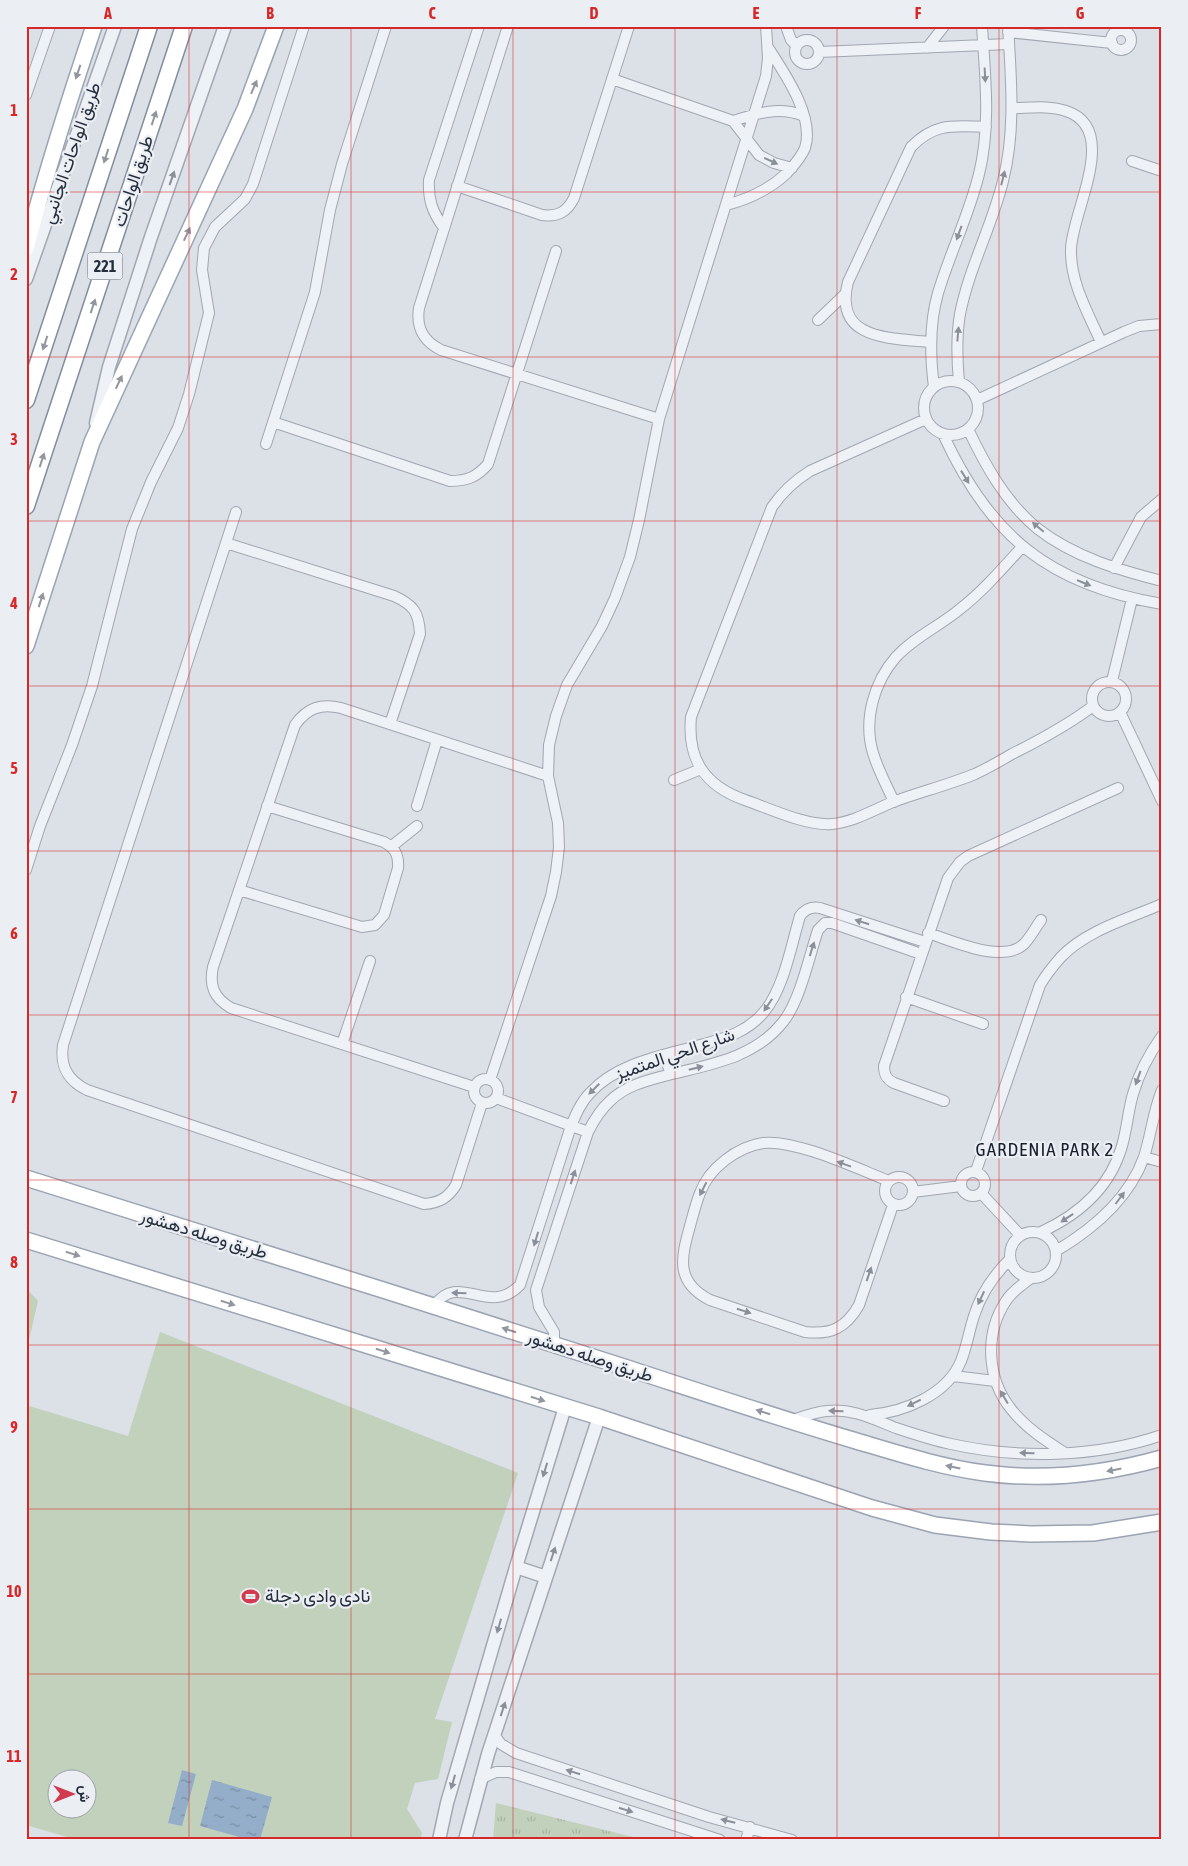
<svg xmlns="http://www.w3.org/2000/svg" width="1188" height="1866" font-family="'Asap Condensed',Vazirmatn,sans-serif">
  <style>
    .grass { fill: url(#grass-tufts) }
    .garden { fill: #c1d1bc; fill-rule: evenodd }
    .water { fill: url(#water-ripples) }
    .lines { fill: none; stroke-linecap: round; stroke-linejoin: round }
    .minor-casing { stroke: #a1a7b1; stroke-width: 12 }
    .tertiary-casing { stroke: #a1a7b1; stroke-width: 15 }
    .primary-casing { stroke: #9aa4b3; stroke-width: 18 }
    .trunk-casing { stroke: #828d9e; stroke-width: 19 }
    .minor { stroke: #eef1f5; stroke-width: 10 }
    .tertiary { stroke: #eef1f5; stroke-width: 12 }
    .primary { stroke: #fff; stroke-width: 15 }
    .trunk { stroke: #fff; stroke-width: 16 }
    .oneway { fill: #92969e }
    .oneway2 { fill: #8a9099 }
    .grid { fill: none; stroke: #d62828; stroke-width: 1; stroke-opacity: 0.55 }
    .labels { text-anchor: middle; stroke-width: 4.5; stroke-linejoin: round; paint-order: stroke }
    .shield { fill: #ebeff4; stroke: #606874; stroke-width: 1 }
    .shield-label { font-size: 16px; font-weight: bold; fill: #252e3d }
    .street-label { font-size: 18px; fill: #252e3d; stroke: #ebeff4 }
    .poi-label { font-size: 18px; fill: #252e3d; stroke: #ebeff4; text-anchor: start }
    .neighbourhood-label { font-size: 19px; letter-spacing: 1px; fill: #181f2e; stroke: #ebeff4 }
    .neatline { fill: none; stroke: #d62828; stroke-width: 2 }
    .grid-label { font-size: 16px; text-anchor: middle; font-weight: bold; fill: #d62828 }
  </style>
  <defs>
    <pattern id="grass-tufts" width="24" height="20" patternUnits="userSpaceOnUse" patternTransform="scale(1.25)"><rect width="24" height="20" fill="#c1d1bc"/><path d="M3 7l-1-3M5 7V3M7 7l1-3M15 17l-1-3M17 17v-4M19 17l1-3" fill="none" stroke="#a6b4a2"/></pattern>
    <pattern id="water-ripples" width="26" height="14" patternUnits="userSpaceOnUse" patternTransform="scale(1.25)"><rect width="26" height="14" fill="#94aec9"/><path d="M2 4q2-2 4 0t4 0M15 11q2-2 4 0t4 0" fill="none" stroke="#798ea4"/></pattern>
  </defs>
  <rect width="100%" height="100%" fill="#dce0e7"/>
  <path class="grass" d="M496,1803l149,37h-152z"/>
  <path class="garden" d="M26,1288l12,13 -12,52z
    M160,1332l358,141 -83,246 17,3 -14,57 -23,4 -8,26 15,24 -2,7h-343l-51,-15v-420l102,31zM58,1778h30v30h-30z"/>
  <path class="water" d="M182,1770l14,4 -14,52 -14,-3z
    M212,1780l60,17 -12,43h-10l-50,-14z"/>
  <g class="lines">
    <defs>
      <path id="minor" d="M508,26l-89,282c-3,20 4,33 22,42l218,69
        M786,26l5,14 6,6
        M1111 40a10 10 0 1 1 20 0a10 10 0 1 1-20 0Z
        M1008,32l104,11
        M795 52a12 12 0 1 1 24 0a12 12 0 1 1-24 0Z
        M927,48l17,-22
        M819,52l190,-8
        M612,79l121,42 26,34 15,8 18,5
        M26,95l24,-69
        M1012,108c17,0 37,-3 54,3 55,18 6,100 5,138 -1,33 17,64 30,93
        M733,121c25,-8 46,-15 71,-5
        M1132,161l30,10
        M457,186l85,29c16,2 25,-3 32,-17l55,-172
        M726,205c23,-6 43,-15 61,-32 7,-8 14,-15 18,-25 10,-31 -20,-74 -36,-99
        M444,228c-12,-16 -16,-29 -15,-48l50,-154
        M818,320l26,-25
        M930,342c-40,-4 -97,-2 -82,-60l63,-135c24,-25 43,-21 75,-20
        M924 408a27 27 0 1 1 54 0a27 27 0 1 1-54 0Z
        M959,382c-2,-22 -3,-45 1,-68 9,-46 32,-88 43,-133 13,-51 8,-103 5,-155
        M934,387c-4,-31 -5,-63 4,-94 12,-40 31,-78 41,-119 12,-48 6,-99 3,-148
        M977,400l147,-68 15,-6 23,-2
        M926,419l-116,52c-16,10 -27,20 -38,36l-81,210c-4,43 14,69 54,83 26,9 61,26 87,24 22,-2 41,-14 61,-22 27,-10 55,-17 82,-28 13,-6 25,-13 37,-20 28,-14 56,-29 81,-48
        M273,422l177,59c17,0 27,-4 38,-17l68,-213
        M968,429c17,36 38,74 70,100 36,28 81,41 124,52
        M943,434c47,103 107,151 219,170
        M266,444l49,-152 15,-82 12,-46 44,-138
        M236,512l-173,533c-3,21 4,35 24,45l337,114c15,-1 24,-6 32,-19l26,-82
        M226,543l168,53c20,9 25,17 26,38l-30,90
        M1114,568l27,-51 21,-18
        M1112,681l20,-82
        M1092 699a17 17 0 1 1 34 0a17 17 0 1 1-34 0Z
        M1120,712l42,89
        M674,780l27,-11
        M894,802c-7,-16 -16,-32 -21,-49 -10,-33 1,-71 23,-96 18,-20 44,-31 64,-48 23,-18 42,-40 62,-62
        M417,806l20,-66
        M392,846l25,-20
        M26,870l14,-44 32,-81 20,-59 40,-157 19,-47 27,-54 11,-34 20,-81 -7,-43 2,-22 11,-21 30,-28 8,-15 51,-158
        M239,890l123,37 13,-2 9,-10 14,-47c1,-13 -3,-20 -14,-26l-117,-36
        M928,933c25,8 76,32 97,10 6,-7 11,-16 16,-23
        M906,997l77,27
        M342,1044l28,-83
        M664,1055l7,19
        M474 1091a12 12 0 1 1 24 0a12 12 0 1 1-24 0Z
        M490,1080l61,-184 5,-24 3,-25 -1,-24 -10,-47 1,-31 7,-29 11,-31 35,-59 13,-28 15,-41 9,-37 20,-101 107,-343 2,-18 -2,-32
        M474,1087l-243,-79c-17,-10 -22,-22 -18,-41l82,-242c12,-17 26,-22 46,-17l207,68
        M496,1098l92,34
        M944,1101l-50,-18c-8,-4 -10,-9 -10,-17l64,-188 12,-16 8,-6 150,-68
        M1144,1157l18,5
        M976,1171l64,-186c6,-10 13,-19 21,-28 26,-27 67,-38 101,-53
        M961 1184a12 12 0 1 1 24 0a12 12 0 1 1-24 0Z
        M885 1191a14 14 0 1 1 28 0a14 14 0 1 1-28 0Z
        M889,1181c-31,-12 -94,-42 -126,-38 -26,4 -54,25 -63,50 -4,10 -7,22 -10,33 -9,32 -15,56 20,74l95,32c26,3 41,-4 54,-27l34,-100
        M913,1192l48,-6
        M981,1193l39,42
        M1010 1255a23 23 0 1 1 46 0a23 23 0 1 1-46 0Z
        M1041,1232c37,-17 69,-44 81,-86 5,-17 6,-35 11,-52 6,-21 16,-40 29,-58
        M1056,1251c37,-22 73,-52 88,-94 7,-22 9,-45 18,-67
        M1031,1278c-9,7 -19,13 -25,23 -22,33 -19,78 5,108 14,18 35,32 54,44
        M434,1306c25,-36 54,12 86,-21l51,-159c5,-12 10,-24 19,-33 28,-31 76,-38 114,-49 23,-6 44,-13 60,-32 20,-24 27,-66 36,-96 5,-7 11,-10 20,-8l105,34
        M554,1345v-13l-15,-25 -3,-17 52,-158c6,-12 12,-22 22,-31 15,-15 35,-20 54,-25 43,-11 90,-17 119,-54 17,-21 26,-65 35,-92l7,-7h7l89,31
        M953,1376l42,5
        M870,1415c34,-3 77,-20 91,-54 6,-15 8,-30 13,-45 7,-23 19,-40 36,-57
        M790,1421c12,-4 24,-9 37,-10 25,-3 46,8 69,17 18,6 36,12 55,16 68,15 144,14 211,-9
        M494,1735l7,9 15,9 193,64 83,23
        M480,1779l16,-7h13l211,68
        M746,1840l4,-13"/>
      <path id="tertiary" d="M26,279l89,-253
        M96,423l13,-56 42,-130 74,-211
        M516,1567l30,10
        M439,1840l8,-37 69,-236 49,-160
        M465,1840l23,-86 111,-337"/>
      <path id="primary" d="M26,248c20,-75 43,-148 68,-222
        M26,646l66,-204 153,-333 31,-83
        M26,1178c199,62 397,124 595,188 77,25 154,51 232,74 44,13 87,27 132,33 60,8 120,1 177,-15
        M26,1240l573,177 273,91 63,17 56,7 40,2 62,-1 69,-11"/>
      <path id="trunk" d="M26,400l123,-374
        M26,506l158,-480"/>
    </defs>
    <use href="#minor" class="minor-casing"/>
    <use href="#tertiary" class="tertiary-casing"/>
    <use href="#primary" class="primary-casing"/>
    <use href="#trunk" class="trunk-casing"/>
    <use href="#minor" class="minor"/>
    <use href="#tertiary" class="tertiary"/>
    <use href="#primary" class="primary"/>
    <use href="#trunk" class="trunk"/>
  </g>
  <defs><path id="oneway-solid" d="M-6-.8H1V-3.2L6.5 0L1 3.2V.8H-6Z" transform="scale(1.25)"/></defs>
  <g class="oneway">
    <use href="#oneway-solid" transform="translate(78 72) rotate(109)"/>
    <use href="#oneway-solid" transform="translate(254 87) rotate(-67)"/>
    <use href="#oneway-solid" transform="translate(154 118) rotate(-72)"/>
    <use href="#oneway-solid" transform="translate(106 156) rotate(108)"/>
    <use href="#oneway-solid" transform="translate(187 234) rotate(-65)"/>
    <use href="#oneway-solid" transform="translate(93 306) rotate(-72)"/>
    <use href="#oneway-solid" transform="translate(45 343) rotate(108)"/>
    <use href="#oneway-solid" transform="translate(119 382) rotate(-65)"/>
    <use href="#oneway-solid" transform="translate(42 460) rotate(-72)"/>
    <use href="#oneway-solid" transform="translate(41 600) rotate(-72)"/>
    <use href="#oneway-solid" transform="translate(73 1254) rotate(17)"/>
    <use href="#oneway-solid" transform="translate(228 1303) rotate(17)"/>
    <use href="#oneway-solid" transform="translate(509 1330) rotate(-162)"/>
    <use href="#oneway-solid" transform="translate(383 1351) rotate(17)"/>
    <use href="#oneway-solid" transform="translate(538 1399) rotate(17)"/>
    <use href="#oneway-solid" transform="translate(763 1412) rotate(-162)"/>
    <use href="#oneway-solid" transform="translate(953 1467) rotate(-168)"/>
    <use href="#oneway-solid" transform="translate(1114 1470) rotate(169)"/>
  </g>
  <g class="oneway2">
    <use href="#oneway-solid" transform="translate(985 75) rotate(87)"/>
    <use href="#oneway-solid" transform="translate(771 161) rotate(25)"/>
    <use href="#oneway-solid" transform="translate(172 178) rotate(-71)"/>
    <use href="#oneway-solid" transform="translate(1003 178) rotate(-76)"/>
    <use href="#oneway-solid" transform="translate(959 233) rotate(110)"/>
    <use href="#oneway-solid" transform="translate(958 334) rotate(-85)"/>
    <use href="#oneway-solid" transform="translate(965 477) rotate(58)"/>
    <use href="#oneway-solid" transform="translate(1038 527) rotate(-140)"/>
    <use href="#oneway-solid" transform="translate(1084 583) rotate(22)"/>
    <use href="#oneway-solid" transform="translate(862 922) rotate(-162)"/>
    <use href="#oneway-solid" transform="translate(812 949) rotate(-72)"/>
    <use href="#oneway-solid" transform="translate(768 1005) rotate(124)"/>
    <use href="#oneway-solid" transform="translate(696 1068) rotate(-14)"/>
    <use href="#oneway-solid" transform="translate(1138 1078) rotate(110)"/>
    <use href="#oneway-solid" transform="translate(594 1089) rotate(135)"/>
    <use href="#oneway-solid" transform="translate(844 1164) rotate(-160)"/>
    <use href="#oneway-solid" transform="translate(573 1177) rotate(-72)"/>
    <use href="#oneway-solid" transform="translate(703 1189) rotate(117)"/>
    <use href="#oneway-solid" transform="translate(1120 1198) rotate(-53)"/>
    <use href="#oneway-solid" transform="translate(1067 1218) rotate(146)"/>
    <use href="#oneway-solid" transform="translate(536 1239) rotate(107)"/>
    <use href="#oneway-solid" transform="translate(869 1274) rotate(-71)"/>
    <use href="#oneway-solid" transform="translate(459 1293) rotate(-178)"/>
    <use href="#oneway-solid" transform="translate(981 1298) rotate(115)"/>
    <use href="#oneway-solid" transform="translate(744 1311) rotate(18)"/>
    <use href="#oneway-solid" transform="translate(1004 1397) rotate(-121)"/>
    <use href="#oneway-solid" transform="translate(914 1403) rotate(154)"/>
    <use href="#oneway-solid" transform="translate(836 1411) rotate(-179)"/>
    <use href="#oneway-solid" transform="translate(1027 1453) rotate(-178)"/>
    <use href="#oneway-solid" transform="translate(545 1470) rotate(107)"/>
    <use href="#oneway-solid" transform="translate(553 1554) rotate(-72)"/>
    <use href="#oneway-solid" transform="translate(499 1626) rotate(106)"/>
    <use href="#oneway-solid" transform="translate(503 1709) rotate(-72)"/>
    <use href="#oneway-solid" transform="translate(573 1772) rotate(-162)"/>
    <use href="#oneway-solid" transform="translate(453 1782) rotate(106)"/>
    <use href="#oneway-solid" transform="translate(626 1810) rotate(18)"/>
    <use href="#oneway-solid" transform="translate(728 1821) rotate(-166)"/>
  </g>
  <path class="grid" d="M189,26v1814M351,26v1814M513,26v1814M675,26v1814M837,26v1814M999,26v1814M26,192h1136M26,357h1136M26,521h1136M26,686h1136M26,851h1136M26,1015h1136M26,1180h1136M26,1345h1136M26,1509h1136M26,1674h1136"/>
  <defs>
    <symbol id="stadium-bare" viewBox="-9 -9 18 18"><path d="M0-5a6.5 5 0 1 0 0 10a6.5 5 0 1 0 0-10ZM-3.5-1.8h7v3.6h-7Z" fill="#d23a50" stroke="#ebeff4" stroke-width="2.5" paint-order="stroke"/></symbol>
  </defs>
  <g fill-rule="evenodd">
    <use href="#stadium-bare" x="238" y="1584" width="25" height="25"/>
  </g>
  <g class="labels">
    <rect class="shield" x="87.5" y="252.5" width="35" height="27" rx="4"/>
    <g class="shield-label">
      <text x="105" y="272">221</text>
    </g>
    <g class="street-label">
      <text transform="translate(71 153) rotate(-71)" y="6">طريق الواحات الجانبي</text>
      <text transform="translate(133 181) rotate(-72)" y="6">طريق الواحات</text>
      <text transform="translate(675 1054) rotate(-19)" y="6">شارع الحي المتميز</text>
      <text transform="translate(204 1234) rotate(17)" y="6">طريق وصله دهشور</text>
      <text transform="translate(590 1356) rotate(18)" y="6">طريق وصله دهشور</text>
    </g>
    <g class="poi-label">
      <text x="265" y="1602">نادى وادى دجلة</text>
    </g>
    <g class="neighbourhood-label">
      <text x="1045" y="1156">GARDENIA PARK 2</text>
    </g>
  </g>
  <rect width="1188" height="1866" fill="none" stroke="#ebeff4" stroke-width="55"/>
  <g transform="translate(72 1794) rotate(90)"><circle r="24" fill="#ebeff4" stroke="#9ca2ab"/>
  <path d="M0-4L9 19L0 12L-9 19Z" fill="#d23a50"/>
  <text y="-8" font-size="14" font-weight="bold" text-anchor="middle" fill="#252e3d">ش</text>
  </g>
  <rect x="28" y="28" width="1132" height="1810" class="neatline"/>
  <g class="grid-label">
    <text x="108" y="19">A</text>
    <text x="270" y="19">B</text>
    <text x="432" y="19">C</text>
    <text x="594" y="19">D</text>
    <text x="756" y="19">E</text>
    <text x="918" y="19">F</text>
    <text x="1080" y="19">G</text>
    <text x="14" y="116">1</text>
    <text x="14" y="280">2</text>
    <text x="14" y="445">3</text>
    <text x="14" y="609">4</text>
    <text x="14" y="774">5</text>
    <text x="14" y="939">6</text>
    <text x="14" y="1103">7</text>
    <text x="14" y="1268">8</text>
    <text x="14" y="1433">9</text>
    <text x="14" y="1597">10</text>
    <text x="14" y="1762">11</text>
  </g>
</svg>
